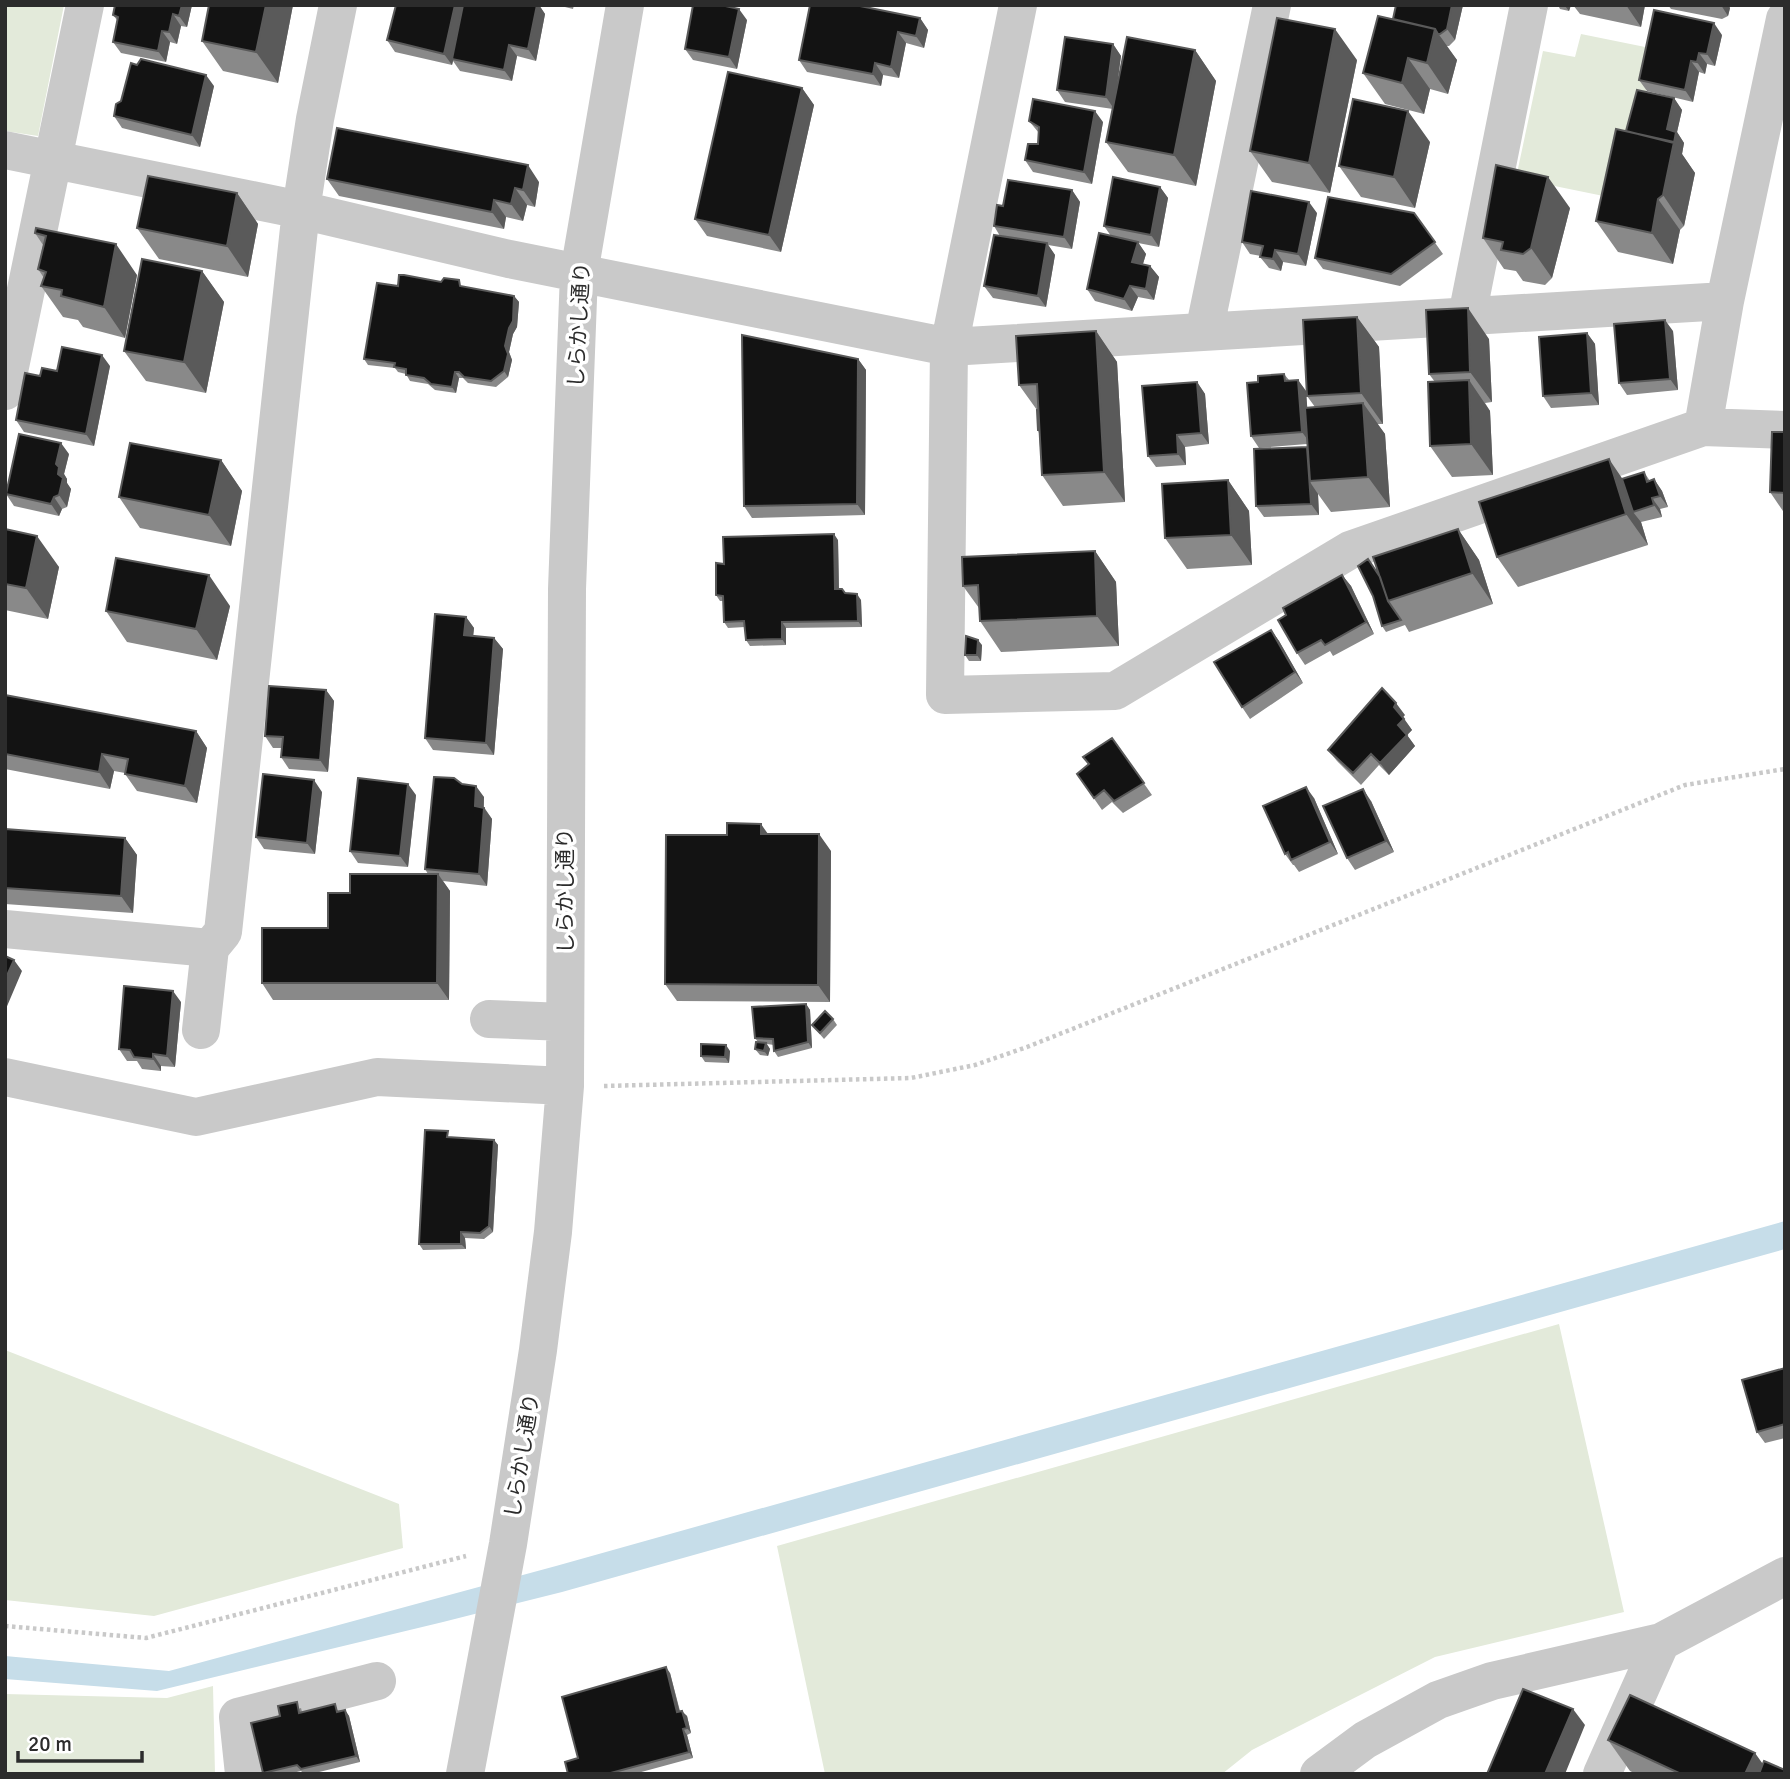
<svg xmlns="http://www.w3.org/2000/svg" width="1790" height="1779" font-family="Signika,'Noto Sans JP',sans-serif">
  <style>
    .green { fill: #e3eada }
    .water { fill: #c6dde9 }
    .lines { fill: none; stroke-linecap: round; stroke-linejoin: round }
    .path { stroke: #c9c9c9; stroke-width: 4.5; stroke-dasharray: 3.5 3.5; stroke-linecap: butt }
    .minor { stroke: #c9c9c9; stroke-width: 38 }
    .wall { fill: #898989 }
    .shaded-wall { fill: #5a5a5a }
    .building { fill: #131313; stroke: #5a5a5a; stroke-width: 2 }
    .labels { text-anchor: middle; stroke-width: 7; stroke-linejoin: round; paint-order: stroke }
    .street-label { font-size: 21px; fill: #2c2c2c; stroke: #fff }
  </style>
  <rect width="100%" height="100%" fill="#fff"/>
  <path class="green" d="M5,5h59l-26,131 -33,-5z
    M1581,34l74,15 -32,151 -107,-22 27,-127 32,6z
    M1559,1324l65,288 -189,45 -183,93 -30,24h-397l-48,-228z
    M5,1350l394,154 4,44 -249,68 -149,-16z
    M213,1686l2,88h-210v-80l162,4z"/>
  <path class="water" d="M1785,1221v28l-1223,343 -119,30 -286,69 -152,-12v-23l164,15 387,-105z"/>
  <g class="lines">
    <path class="path" d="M604,1086l307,-8 64,-13 52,-18 658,-262 100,-16
      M5,1626l141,12 320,-82"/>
    <path class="minor" d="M1018,5l-69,342 -4,348 170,-4 235,-141 353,-123 82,3
      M5,150l296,60 208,49 440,88 776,-46
      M1467,316l62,-311
      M1204,332l68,-327
      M5,391l80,-386
      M1703,427l22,-126 60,-282
      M5,929l205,19
      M489,1019l76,3
      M201,1030l9,-82 13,-16 78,-722 14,-91 23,-114
      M5,1077l191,40 181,-40 188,9
      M244,1774l-6,-57 139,-36
      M465,1774l43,-230 30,-194 15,-118 12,-146 2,-497 12,-316 46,-268
      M1319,1774l46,-34 73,-40 54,-19 169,-39 124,-66
      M1602,1774l59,-132"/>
  </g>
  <path class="wall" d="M115,5h77l-5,22 -6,-1 -4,18 -7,-2 -4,20 -45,-9 -8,-11 4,-22 -4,-5z
    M293,5l-15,78 -55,-12 -21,-30z
    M396,5h143l6,9 -9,47 -19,-5 -5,25 -52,-10 -7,-10 -1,4 -57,-13 -8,-12z
    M557,5h17l-1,4z
    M1463,5l-8,35 -6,6h-3l11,14 -9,34 -18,-5 -6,25 -39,-10 -22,-31 30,-54z
    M1558,5h13l-2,6 -9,-2z
    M1573,5h72l-4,22 -61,-13z
    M1668,5h60l2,3 -2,8 -6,3 -51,-10z
    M920,18l8,12 -4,18 -18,-5 -7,35 -16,-3 -2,11 -74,-14 -8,-12z
    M747,20l-10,49 -44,-9 -8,-11z
    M1722,35l-7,31 -8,-2 -2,10 -6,-2 -6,30 -46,-11 -8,-11z
    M1113,44l8,12 -5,35 79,-41 21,31 -20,105 -68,-14 -22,-30 7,-33 -48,-7 -8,-12z
    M1357,60l-27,133 -58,-11 -22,-31z
    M214,86l-14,61 -78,-19 -8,-12z
    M802,88l12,17 -33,147 -74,-16 -12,-17z
    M1674,98l8,12 -5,22 7,11 -2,11 13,19 -11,53 -4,4 -7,34 -55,-12 -22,-31z
    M1029,121l74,1 -11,62 -59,-12 -8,-12 13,-16 1,-11z
    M1430,142l-15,66 -54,-11 -22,-31z
    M327,179l212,3 -4,25 -8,-2 -4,16 -17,-4 -2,12 -165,-33z
    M1160,187l8,11 -9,49 -21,-4 8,11 -3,10 7,2 9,11 -5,23 -16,-3 -6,14 -37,-10 -8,-12 24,-53 -7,-10z
    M1072,190l8,12 -8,47 -24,-4 7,10 -9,52 -53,-9 -9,-12 16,-50 -6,-10z
    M237,193l21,31 -10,53 -89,-18 -22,-31z
    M1570,208l-18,70 -7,7 -22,-4 -7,-10 -12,-2 -21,-31z
    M1317,213l-11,53 -23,-4 -2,9 -12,-3 -9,-11 1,-1 -11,-2 -8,-12z
    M1414,213l29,41 -43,32 -77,-17 -8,-11z
    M36,228l101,47 -12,63 -42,-11 -5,-7 -15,-3 -22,-31 3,-8 -6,-9 5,-24 -8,-12z
    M202,271l22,31 -18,91 -60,-12 -22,-30z
    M398,286h65l1,1 50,9 5,6 -2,25 -4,7 -4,18 3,8 -4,17 -12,10 -28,-4 -5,-5h-4l-3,15 -21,-3 -7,-6 -18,-3 -4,-7 -8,-2 -3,-4 -27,-3 -4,-6z
    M1357,317l22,30 4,77h-6l8,10 5,73 -59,5 -13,-18 1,21 -55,2 -8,-11 51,-59v-3l-48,4 -8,-12 7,-54 26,-8 5,6h9l8,11 1,16h8l-8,-11z
    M1096,331l21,31 8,140 -62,4 -21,-31 -3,-42 -1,-3 -1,-20 -18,-25z
    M1673,331l5,59 -51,5 -8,-12z
    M1587,333l8,11 4,61 -48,3 -8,-12z
    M1489,339l3,63 -7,1 5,8 3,64 -41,2 -22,-31 5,-64 -6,-8z
    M858,359l8,11 -1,145 -113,3 -8,-12z
    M110,366l-16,80 -70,-14 -8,-12 41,-49z
    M1197,382l8,12 4,50 -24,3 1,18 -30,2 -8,-11z
    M1785,432v82l-15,-22z
    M69,454l-5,20 3,5v4l4,6 -4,18 -5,2 -3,7 -45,-10 -8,-12z
    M221,460l21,31 -11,55 -91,-18 -21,-31z
    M1644,472l6,9 4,-2 8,12 6,16 -8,2 2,8 -21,5 7,23 -130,42 -21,-30 125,-78z
    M1228,480l21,31 3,54 -65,4 -22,-31z
    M5,529l54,38 -11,52 -43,-9z
    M1458,529l21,31 14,44 -84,28 -4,-7 -19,7 -4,-6 -3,-50z
    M838,540l1,49 22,11 1,27 -76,1v17l-36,1 -4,-6 -1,-13 -17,1 -4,-6 -1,-21h-3l-4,-6 8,-31z
    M1095,551l21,31 3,64 -118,6 -21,-31 -1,-13 -16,-22z
    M1342,575l9,11 23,48 -41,22 -3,-5 -25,14 -8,-12 -11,-38z
    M230,606l-13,54 -90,-18 -21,-31z
    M466,617l8,11 -1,8 21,2 9,11 -9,106 -61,-5 -8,-12z
    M1271,630l8,11 24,42 -53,36 -8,-12z
    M982,645l-1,16h-12l-4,-6z
    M326,690l8,11 -6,71 -39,-3 -8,-12 1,-9h-9l-8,-12z
    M5,695l191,36 11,17 -10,55 -60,-12 -12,-17v-1l-11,-2 -4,18 -105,-20z
    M1405,715l-2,2 9,13 -5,5 8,11 -26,29 -10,-10 -18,20 -24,-24 -9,-11z
    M1112,738l40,57 -29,18 -11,-11 -10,8 -25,-36 12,-9 -6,-8z
    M462,784l22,13v10l8,12 -5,67 -44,-5 7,10 -1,109h-176l-11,-17 66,-55 22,-35 78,-19 -3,-5z
    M322,792l-7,62 -51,-5 -8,-12z
    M416,795l-8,72 -50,-4 -8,-12z
    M1314,798l24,56 -39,18 -5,-7h-1l-8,-11z
    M1371,801l23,51 -39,18 -8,-12z
    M5,829l120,9 12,17 -4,58 -128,-9z
    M768,834l63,17 -1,151 -153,-1 -12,-17z
    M181,1002l-6,65 -14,-1v5l-19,-2 -5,-8h-10l-8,-12z
    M806,1004l4,6 2,38 -34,9 -4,-6v-6l-7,-1 3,5 -2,7 -8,-1 -5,-6 3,-7 -3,-4z
    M833,1019l4,6 -13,14 -12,-14z
    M730,1051l-1,12 -24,-1 -4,-6z
    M452,1137l42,3 4,5 -5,87 -9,7 -19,-1 1,11 -43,1 -4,-6z
    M1785,1368v70l-20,5 -8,-11z
    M670,1673l10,38 7,5 4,17 -4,2 6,23 -59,16h-66l10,-16z
    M301,1708l1,4 43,-2 4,6 11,46 -49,12h-7l-3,-3 -13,3h-25l-12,-51 29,-7z
    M1608,1740l155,24 22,10h-149l-6,-3z"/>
  <path class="shaded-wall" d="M182,5h10l-5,22 -8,-11z
    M266,5h27l-15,78 -22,-31z
    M455,5h11l-14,60 -8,-11z
    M537,5h2l6,9 -9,47 -8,-12z
    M1452,5h11l-8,35 -8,-11z
    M1571,5l-2,6 -4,-5z
    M1626,5h19l-4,22z
    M1721,5h7l2,3 -2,8z
    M739,9l8,11 -10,49 -8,-12z
    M173,14l8,12 -4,18 -8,-12z
    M920,18l8,12 -4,18 -8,-12z
    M1714,23l8,12 -7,31 -8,-12z
    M1335,29l22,31 -27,133 -21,-30z
    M1435,29l22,31 -9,34 -21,-31z
    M162,31l8,11 -4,20 -8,-11z
    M898,32l8,11 -7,35 -8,-11z
    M1113,44l8,12 -7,53 -8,-12z
    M509,45l8,11 -5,25 -8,-11z
    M1195,50l21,31 -20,105 -22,-31z
    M1699,53l8,11 -2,10 -8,-12z
    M1408,58l22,31 -6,25 -22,-31z
    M1691,61l8,11 -6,30 -8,-12z
    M875,63l8,12 -2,11 -8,-12z
    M206,75l8,11 -14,61 -8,-12z
    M802,88l12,17 -33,147 -12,-17z
    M1674,98l8,12 -5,22 7,11 -2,11 13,19 -11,53 -21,-31 4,-66z
    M1095,111l8,11 -11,62 -8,-12z
    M1408,111l22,31 -15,66 -21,-31z
    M528,165l11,17 -4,25 -12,-17z
    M1548,177l22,31 -18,70 -21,-30z
    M1160,187l8,11 -9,49 -8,-12z
    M515,188l12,17 -4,16 -12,-17z
    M1072,190l8,12 -8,47 -8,-12z
    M237,193l21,31 -10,53 -21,-31z
    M1658,199l22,31 -7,34 -21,-31z
    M494,200l12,17 -2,12 -12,-17z
    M1309,202l8,11 -11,53 -8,-12z
    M1138,242l8,12 -6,19 -8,-11z
    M1047,243l8,12 -9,52 -8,-11z
    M116,244l21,31 -12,63 -21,-31z
    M1275,250l8,12 -2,9 -8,-12z
    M1150,266l9,11 -5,23 -8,-11z
    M202,271l22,31 -18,91 -22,-31z
    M1130,286l8,11 -6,14 -8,-12z
    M514,296l5,6 -2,25 -4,7 -4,18 3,8 -4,17 -4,-6 1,-25z
    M1468,308l21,31 3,63 -22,-30z
    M1357,317l22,30 4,77 -22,-31z
    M1665,320l8,11 5,59 -8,-11z
    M1096,331l21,31 8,140 -21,-30z
    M1587,333l8,11 4,61 -8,-12z
    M102,355l8,11 -16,80 -8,-12z
    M858,359l8,11 -1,145 -8,-11z
    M455,372l4,6 -3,15 -4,-6z
    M1298,380l8,11 4,52 -8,-11z
    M1469,380l21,31 3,64 -22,-31z
    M1197,382l8,12 4,50 -8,-11z
    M1363,403l22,31 5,73 -22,-30z
    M1177,435l8,12 1,18 -8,-11z
    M61,443l8,11 -5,20 3,5v4l4,6 -4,18 -8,-12 -1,-21 -2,-10z
    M1609,459l21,31 3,22 8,10 7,23 -22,-31z
    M221,460l21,31 -11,55 -22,-31z
    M1654,479l8,12 6,16 -8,-11z
    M1228,480l21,31 3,54 -21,-30z
    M1310,482l8,12 1,21 -8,-11z
    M54,497l8,12 -3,7 -8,-12z
    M1652,498l8,11 2,8 -8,-12z
    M1458,529l21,31 14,44 -21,-31z
    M834,534l4,6 1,55 -4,-6z
    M37,536l22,31 -11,52 -22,-31z
    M1095,551l21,31 3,64 -22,-30z
    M209,575l21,31 -13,54 -21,-31z
    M1342,575l9,11 23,48 -8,-12z
    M857,594l4,6 1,27 -4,-6z
    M466,617l8,11 -2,19 -8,-12z
    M782,622l4,6v17l-4,-6z
    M1271,630l8,11 24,42 -8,-11z
    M494,638l9,11 -9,106 -8,-12z
    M978,640l4,5 -1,16 -4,-6z
    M326,690l8,11 -6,71 -8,-12z
    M1396,703l9,12 -3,3 -8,-11z
    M1404,719l8,11 -5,5 8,11 -26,29 -9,-12 18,-38z
    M196,731l11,17 -10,55 -12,-17z
    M102,754l12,17 -4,18 -11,-17z
    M314,780l8,12 -7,62 -8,-11z
    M408,784l8,11 -8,72 -8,-11z
    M476,786l8,11 -1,20 -8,-11z
    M1306,787l8,11 24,56 -8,-12z
    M1363,789l8,12 23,51 -8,-11z
    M484,808l8,11 -5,67 -8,-12z
    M761,824l12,17 -12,-7z
    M819,834l12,17 -1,151 -12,-17z
    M125,838l12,17 -4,58 -12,-17z
    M438,874l12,17 -1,109 -12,-17z
    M14,960l8,11 -17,40v-31z
    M173,991l8,11 -6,65 -8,-11z
    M806,1004l4,6 2,38 -4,-6z
    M766,1043l4,6 -2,7 -4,-5z
    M726,1045l4,6 -1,12 -4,-6z
    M153,1054l8,12v5l-8,-12z
    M494,1140l4,5 -5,87 -4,-6z
    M461,1232l4,6 1,11 -5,-5z
    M666,1667l4,6 11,44 -4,-5z
    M1573,1709l12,16 -20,49h-20z
    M345,1710l4,6 11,46 -4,-6z
    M682,1711l5,5 4,17 -4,-5z
    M683,1729l4,6 6,23 -4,-6z
    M1755,1753l15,21h-25z"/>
  <path class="building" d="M115,5h67l-3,11 -6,-2 -4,18 -7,-1 -4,20 -45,-9 5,-25 -5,-2z
    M209,5h57l-10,47 -54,-11z
    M396,5h59l-11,49 -57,-14z
    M463,5h74l-9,44 -19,-4 -5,25 -52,-11z
    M693,5h28l18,4 -10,48 -44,-8z
    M810,5h45l65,13 -4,18 -18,-4 -7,35 -16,-4 -2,11 -74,-14z
    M1396,5h56l-5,24 -7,5h-2l-3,-5 -42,-10z
    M1654,10l60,13 -7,31 -8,-1 -2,9 -6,-1 -6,29 -46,-10z
    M1378,16l57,13 -8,34 -19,-5 -6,25 -39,-10z
    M1277,18l58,11 -26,134 -59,-12z
    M1065,37l48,7 -7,53 -49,-7z
    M1127,37l68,13 -21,105 -68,-13z
    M141,59l65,16 -14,60 -78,-19 2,-12 5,-3 10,-38 6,2z
    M728,72l74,16 -33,147 -74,-16z
    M1637,90l37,8 -7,31 9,3 -2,11 -48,-12z
    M1033,99l62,12 -11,61 -59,-12 3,-16h10l1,-17 -10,-6z
    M1353,99l55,12 -14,66 -55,-11z
    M337,128l191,37 -5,25 -8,-2 -4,16 -17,-4 -2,12 -165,-33z
    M1616,129l58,13 -11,53 -5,4 -6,34 -56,-12z
    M1496,165l52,12 -17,71 -8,6 -22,-4 2,-8 -20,-4z
    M148,176l89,17 -10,53 -90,-18z
    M1113,177l47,10 -9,48 -47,-9z
    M1008,180l64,10 -8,47 -70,-11 3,-21 6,1z
    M1251,191l58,11 -11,52 -23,-4 -2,9 -13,-2 3,-11 -21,-4z
    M1328,197l86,16 21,29 -44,32 -76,-16z
    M36,228l80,16 -12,63 -43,-11 1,-6 -21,-4 5,-14 -8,-3 8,-33 -11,-3z
    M1099,233l39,9 -6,20 18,4 -4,23 -16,-3 -6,13 -37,-10z
    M994,235l53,8 -9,53 -54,-10z
    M142,259l60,12 -18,91 -60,-11z
    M399,275h5l37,7 3,-4 15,2 1,6 54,10 -1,25 -4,7 -4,18 3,8 -4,17 -13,10 -27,-4 -5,-5h-4l-3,15 -21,-3 -7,-6 -18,-3v-6l-12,-2 1,-4 -31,-4 13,-76 21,3z
    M1468,308l2,64 -41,2 -3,-64z
    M1357,317l4,76 -54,3 -4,-76z
    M1665,320l5,59 -51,4 -5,-59z
    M1096,331l8,141 -62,3 -5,-91 -18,1 -3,-49z
    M1587,333l4,60 -48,3 -4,-59z
    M742,335l116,24 -1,145 -113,2z
    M62,347l40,8 -16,79 -70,-14 9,-47 15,3 2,-8 15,3z
    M1284,374l1,7 13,-1 4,52 -51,4 -4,-53 11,-1v-6z
    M1469,380l2,64 -41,2 -2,-64z
    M1197,382l4,51 -24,2 1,19 -30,2 -6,-70z
    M1363,403l5,74 -58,4 -5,-73z
    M1037,410h1l1,20h-1z
    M1772,432h13v61l-15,-1z
    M19,434l42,9 -5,21 3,3 -1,7 5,4 -4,17 -5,2 -3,7 -45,-10z
    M130,443l91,17 -12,55 -90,-18z
    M1307,447l4,57 -55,2 -2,-57z
    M1609,459l17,55 -129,43 -18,-55z
    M1644,472l3,10 7,-3 6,17 -8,2 2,7 -21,7 -11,-33z
    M1228,480l3,55 -66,3 -3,-54z
    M5,529l32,7 -11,52 -21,-4z
    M1458,529l14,44 -84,28 -15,-44z
    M834,534l1,55h7l3,4 12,1 1,27 -76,1v17l-36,1 -2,-19 -20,1 -1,-26 -7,-1v-32l8,1 -1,-27z
    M1095,551l2,65 -117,5 -2,-36 -15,1 -1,-29z
    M116,558l93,17 -13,54 -90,-18z
    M1368,559l12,18 8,24 13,19 -19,6 -9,-30 -15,-30z
    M1342,575l24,47 -41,23 -4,-5 -24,13 -19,-33 8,-5 -3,-7z
    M435,614l31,3 -2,18 30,3 -8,105 -61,-5z
    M1271,630l24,42 -53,35 -28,-45z
    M966,636l12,4 -1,15h-12z
    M269,686l57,4 -6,70 -39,-3 2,-20 -18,-1z
    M1382,688l14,15 -2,4 10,12 -6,6 9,10 -27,28 -9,-9 -18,19 -25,-23z
    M5,695l191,36 -11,55 -60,-12 3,-15 -26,-5 -3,18 -94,-18z
    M1112,738l32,45 -30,18 -10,-11 -10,8 -17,-24 12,-10 -6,-7z
    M263,774l51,6 -7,63 -51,-6z
    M434,777l20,1 8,6 14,2 -1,20 9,2 -5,66 -54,-5z
    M358,778l50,6 -8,72 -50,-5z
    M1306,787l24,55 -39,18 -3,-8 -3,2 -22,-48z
    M1363,789l23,52 -39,17 -24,-52z
    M727,823l34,1v10h58l-1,151 -153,-1 1,-149h61z
    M5,829l120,9 -4,58 -116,-8z
    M350,874h88l-1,109h-175v-55h66v-35h22z
    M5,956l9,4 -9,20z
    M124,986l49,5 -6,65 -14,-2v5l-19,-2 -4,-7 -11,-1z
    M806,1004l2,38 -34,9 -1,-12 -18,-1 -3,-31z
    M825,1011l8,8 -13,14 -8,-8z
    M756,1042l10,1 -2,8 -9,-2z
    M701,1044l25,1 -1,12 -24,-1z
    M425,1130l23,1 -1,6 47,3 -5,86 -9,7 -19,-1v12h-42z
    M1785,1368v56l-28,8 -15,-52z
    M666,1667l11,45 5,-1 5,17 -4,1 6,23 -82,22h-39l-3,-12 13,-4 -16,-61z
    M1523,1689l50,20 -28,65h-58z
    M1630,1695l125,58 -10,21h-64l-73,-34z
    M297,1702l2,11 36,-9 2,8 8,-2 11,46 -55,13 -4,-4 -34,8 -12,-50 29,-7 -2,-10z
    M1764,1761l21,9v4h-26z"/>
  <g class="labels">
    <g class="street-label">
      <text transform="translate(579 325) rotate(-87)" y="7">しらかし通り</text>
      <text transform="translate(565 891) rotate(-90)" y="7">しらかし通り</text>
      <text transform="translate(522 1456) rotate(-81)" y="7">しらかし通り</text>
    </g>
  </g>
  <rect width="1790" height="1779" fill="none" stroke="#2c2c2c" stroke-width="14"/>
  <path d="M18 1751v10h124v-10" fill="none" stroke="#2c2c2c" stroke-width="3.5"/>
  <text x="28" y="1751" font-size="21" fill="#2c2c2c" stroke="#ffffff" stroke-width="5" paint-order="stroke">20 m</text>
</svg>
